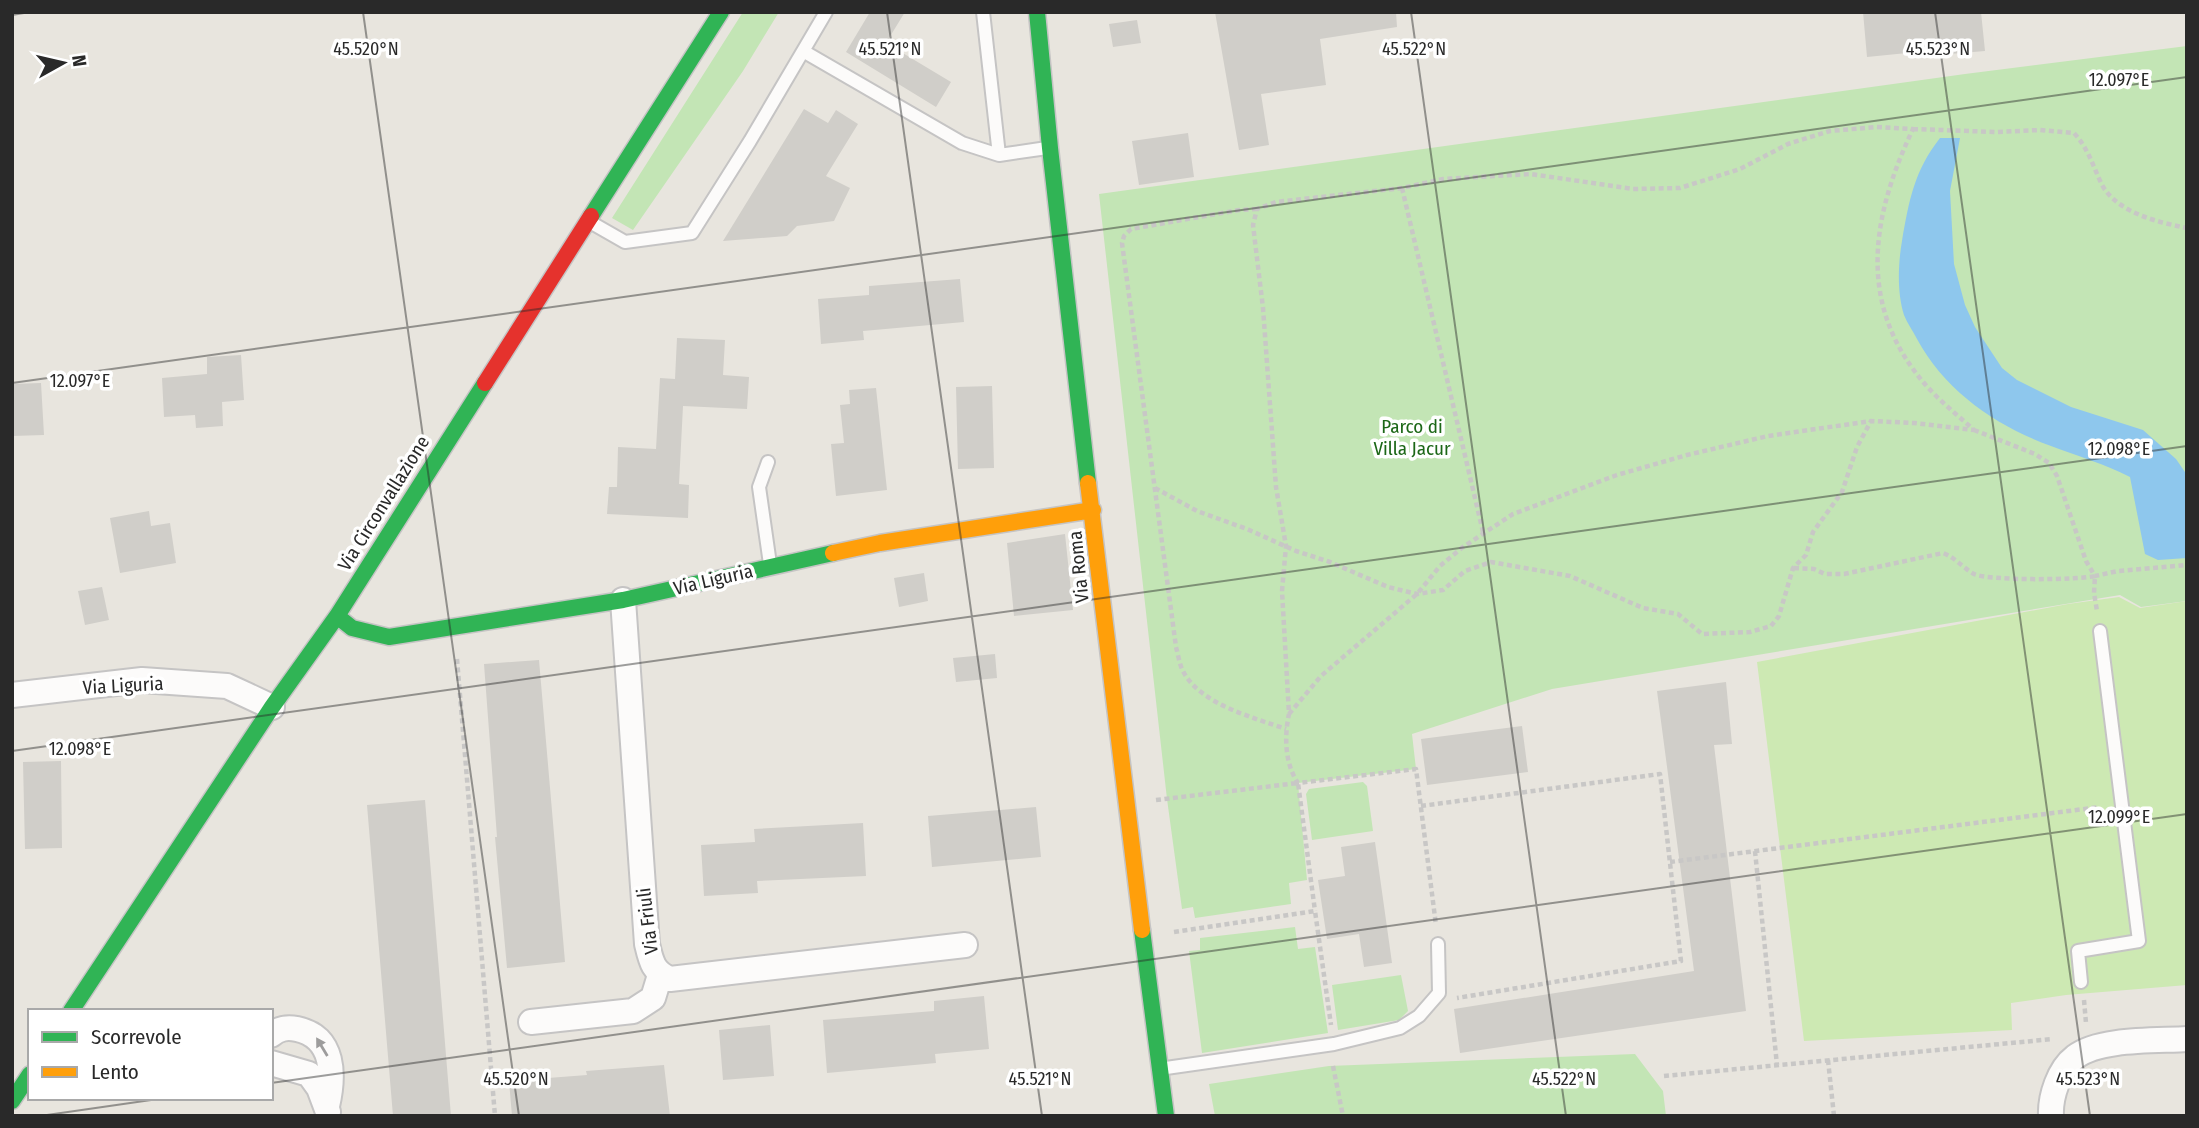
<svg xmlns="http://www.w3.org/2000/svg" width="2199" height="1128" font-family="'Fira Sans Condensed',sans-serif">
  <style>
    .green { fill: #c3e5b5 }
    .pitch { fill: #cde9b3 }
    .water { fill: #8ec7ed }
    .building { fill: #d0cec9 }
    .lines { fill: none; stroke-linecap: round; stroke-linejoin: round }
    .lane-casing { stroke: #c5c4c4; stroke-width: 16 }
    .street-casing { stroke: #c5c4c4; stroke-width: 28 }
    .fast-casing { stroke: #c5c4c4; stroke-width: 19 }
    .slow-casing { stroke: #c5c4c4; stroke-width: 19 }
    .jam-casing { stroke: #c5c4c4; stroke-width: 19 }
    .path { stroke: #c8c7c6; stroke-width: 4.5; stroke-dasharray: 5 3.5; stroke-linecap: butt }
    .lane { stroke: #fcfbfa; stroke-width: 12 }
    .street { stroke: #fcfbfa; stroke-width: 24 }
    .fast { stroke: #30b455; stroke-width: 16 }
    .slow { stroke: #ff9f0a; stroke-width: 16 }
    .jam { stroke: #e5322d; stroke-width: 16 }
    .oneway { fill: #9d9c9c }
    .ticks { fill: none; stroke: #292929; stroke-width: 2; stroke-opacity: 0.45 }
    .labels { text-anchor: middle; stroke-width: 7; stroke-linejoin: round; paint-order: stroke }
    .park-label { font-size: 19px; fill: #1c6717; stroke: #fff }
    .street-label { font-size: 19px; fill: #292929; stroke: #fff }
    .ticks-label { font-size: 18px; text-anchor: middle; fill: #292929; stroke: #fff; stroke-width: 7; stroke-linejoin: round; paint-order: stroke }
  </style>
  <rect width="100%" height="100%" fill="#e8e5de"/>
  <path class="green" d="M743,12h36l-36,59 -110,159 -21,-12z
    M2187,46v555l-46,6 -21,-12 -568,94 -140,45 4,35 -118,14 9,97 -18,3 2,21 -96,14 -2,-11 -11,2 -15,-110 -68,-605 866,-120z
    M1363,782l4,4 6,45 -61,9 -6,-46 3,-5z
    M1295,927l3,22 17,-2 13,86 -126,20 -13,-102 11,-1v-12z
    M1401,975l7,36 -9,9 -61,10 -6,-45z
    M1635,1054l28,37 3,25h-451l-6,-32 120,-18z"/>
  <path class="pitch" d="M2119,597l21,11 47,-7v384l-121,10 -55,8 1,27 -208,11 -47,-379 311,-58z"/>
  <path class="water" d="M1940,138h20l-10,53 4,73 11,41 10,22 27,41 15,12 54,27 72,23 33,29 11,16v83l-29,2 -13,-6 -15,-77c-26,-13 -52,-21 -79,-31 -55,-20 -106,-55 -134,-107 -4,-8 -10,-16 -13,-24 -7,-22 -6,-51 -2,-74 7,-40 12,-70 38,-103z"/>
  <path class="building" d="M870,12h35l-19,31 65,39 -15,25 -90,-55z
    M1215,12h181l1,15 -77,12 6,46 -65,9 8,51 -30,5z
    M1863,12h118l4,39 -47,4 -1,-5 -70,7z
    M1137,20l4,23 -28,4 -4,-23z
    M804,109l24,14 8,-13 22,14 -32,52 24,12 -16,33 -37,5 -10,10 -64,5z
    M1188,133l6,44 -55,8 -7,-44z
    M960,279l4,43 -101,9 1,9 -43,4 -3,-45 51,-4v-9z
    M677,338l48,2 -2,35 26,2 -2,32 -64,-3 -4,78 10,1 -1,33 -81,-4 2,-27h8l1,-40 38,2 4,-71 15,1z
    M241,355l3,45 -22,2 1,24 -27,2 -1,-13 -31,2 -2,-39 45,-4v-17z
    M41,383l3,52 -32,1v-52z
    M992,386l2,82 -36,1 -2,-82z
    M876,388l11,102 -51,6 -5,-52 13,-1 -4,-38 10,-1 -1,-14z
    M149,511l2,15 19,-3 6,40 -56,10 -10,-55z
    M1065,534l8,76 -59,6 -7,-73z
    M924,573l4,28 -29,6 -5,-29z
    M102,587l7,33 -24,5 -7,-34z
    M995,654l2,24 -41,4 -3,-24z
    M539,660l26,302 -58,6 -12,-131h2l-13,-173z
    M1726,682l6,62 -18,1 32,266 -286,42 -6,-44 240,-38 -37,-280z
    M1522,726l6,46 -101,13 -6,-46z
    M61,761l1,87 -37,1 -2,-87z
    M425,800l26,316h-58l-26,-311z
    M1036,807l5,50 -109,10 -4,-51z
    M863,823l3,53 -109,5 1,12 -54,3 -3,-51 54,-3 -1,-13z
    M1375,842l17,121 -28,4 -5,-33 -32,5 -9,-59 27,-4 -4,-29z
    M984,996l5,53 -54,5 1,9 -109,10 -4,-53 111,-9v-10z
    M770,1025l4,51 -51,4 -4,-50z
    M664,1065l6,51h-158l-3,-35 78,-6 -1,-4z"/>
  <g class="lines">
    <defs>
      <path id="lane" d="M983,12l16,143 48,-7
        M803,51l159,92 37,12
        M590,222l35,20 67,-9 58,-92 76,-129
        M768,462l-9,25 11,77
        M2081,982l-3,-31 61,-10 -39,-310
        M1159,1069l175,-25 66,-16 19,-12 20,-23 -1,-49"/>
      <path id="street" d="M623,600l24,344c4,17 6,28 23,35l295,-34
        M12,695l130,-15 85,6 45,21
        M531,1022l102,-11 20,-13 7,-23
        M271,1035c8,-7 16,-8 26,-6 38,8 37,47 30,77
        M271,1063l38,11 10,14 9,24
        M2051,1116c-1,-19 8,-47 24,-59 24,-19 82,-16 112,-18"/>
      <path id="fast" d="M1037,12l13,136 38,335
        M591,216l130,-204
        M337,616l15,12 37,9 234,-37 210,-47
        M1142,930l24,186
        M71,1011l201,-304 65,-91 148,-233
        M12,1101l18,-27"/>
      <path id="slow" d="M1088,483l54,447
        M833,553l47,-10 213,-33"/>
      <path id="jam" d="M485,383l106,-167"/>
    </defs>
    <use href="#lane" class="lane-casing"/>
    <use href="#street" class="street-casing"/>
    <use href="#fast" class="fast-casing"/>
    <use href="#slow" class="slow-casing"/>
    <use href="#jam" class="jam-casing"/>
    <path class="path" d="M1913,129l83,3 44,-2 34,3c14,15 19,33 28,52 16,28 55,37 85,43
      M1402,188l81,344
      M1257,209l-18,1 -108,19 -7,7 -2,7 54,404c2,7 3,15 6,22 16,35 70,48 104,60
      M1974,430l61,24 14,9 8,13 29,85 9,15 23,-5 69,-6
      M1155,488l42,23 50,18 49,22 34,11 58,25 29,7 26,-4 22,-19 26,-9 79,14 73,32 35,6 24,20 48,-2 21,-6 8,-10 14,-48 13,-13 7,-23 29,-40 15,-45 14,-26
      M1794,568l20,1 11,5h19l99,-21c13,5 20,15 31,21 15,7 104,6 121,2l-1,17 3,18
      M457,659l38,457
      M1289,714l32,-38 96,-82 23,-28 23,-19 50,-33 104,-39 70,-20 81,-19 103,-15 43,2 60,7c-20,-18 -42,-35 -58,-57 -59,-77 -42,-162 -3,-244l-37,-2 -46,4 -42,13 -48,25 -60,19 -47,1 -102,-15 -88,5 -41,9 -126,14 -19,7 -4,16 10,83 13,179 10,59 -4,45 7,123c-5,23 -4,50 9,69l118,-14 20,156
      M1156,800l142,-17 17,128
      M1421,806l239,-32 21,187 -224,37
      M1755,851l22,214
      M1670,862l430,-55
      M1174,932l141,-21 16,114
      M2084,1000l2,23
      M1828,1060l6,56
      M1333,1066l10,50
      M1664,1076l389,-37"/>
    <use href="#lane" class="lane"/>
    <use href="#street" class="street"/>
    <use href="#fast" class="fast"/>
    <use href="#slow" class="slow"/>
    <use href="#jam" class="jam"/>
  </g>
  <defs><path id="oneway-solid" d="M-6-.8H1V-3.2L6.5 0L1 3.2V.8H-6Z" transform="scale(1.75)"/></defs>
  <use class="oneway" href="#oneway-solid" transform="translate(322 1047) rotate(-121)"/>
  <path class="ticks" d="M363,12l156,1104M887,12l155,1104M1411,12l155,1104M1935,12l155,1104M12,15l18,-3M12,383l2175,-306M12,751l2175,-305M271,1083l1916,-269M40,1116l125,-18"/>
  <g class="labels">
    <g class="park-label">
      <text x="1412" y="433">Parco di<tspan x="1412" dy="22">Villa Jacur</tspan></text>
    </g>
    <g class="street-label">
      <text transform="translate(383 503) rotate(-58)" y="7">Via Circonvallazione</text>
      <text transform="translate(1078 567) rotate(-96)" y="7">Via Roma</text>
      <text transform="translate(713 579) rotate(-13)" y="7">Via Liguria</text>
      <text transform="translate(123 685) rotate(-3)" y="7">Via Liguria</text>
      <text transform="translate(647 921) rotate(-97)" y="7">Via Friuli</text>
    </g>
  </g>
  <g class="ticks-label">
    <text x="366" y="55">45.520°N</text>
    <text x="890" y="55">45.521°N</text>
    <text x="1414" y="55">45.522°N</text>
    <text x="1938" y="55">45.523°N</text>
    <text x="2119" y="86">12.097°E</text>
    <text x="80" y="387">12.097°E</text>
    <text x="2119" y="455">12.098°E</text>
    <text x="80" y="755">12.098°E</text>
    <text x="2119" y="823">12.099°E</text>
    <text x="516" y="1085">45.520°N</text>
    <text x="1040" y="1085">45.521°N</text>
    <text x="1564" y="1085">45.522°N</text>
    <text x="2088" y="1085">45.523°N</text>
  </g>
  <rect width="2199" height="1128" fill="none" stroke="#292929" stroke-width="28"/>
  <rect x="28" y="1009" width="245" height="91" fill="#ffffff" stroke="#a9a9a9" stroke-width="2"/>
  <rect x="42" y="1032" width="35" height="10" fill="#30b455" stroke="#a9a9a9" stroke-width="2"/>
  <text x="91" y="1044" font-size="21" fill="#292929">Scorrevole</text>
  <rect x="42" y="1067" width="35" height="10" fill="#ff9f0a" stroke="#a9a9a9" stroke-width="2"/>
  <text x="91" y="1079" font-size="21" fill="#292929">Lento</text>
  <g transform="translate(63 63) rotate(82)" stroke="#ffffff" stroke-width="5" paint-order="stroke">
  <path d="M0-5L12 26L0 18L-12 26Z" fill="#292929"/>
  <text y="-10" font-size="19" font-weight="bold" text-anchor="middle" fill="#292929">N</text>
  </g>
</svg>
